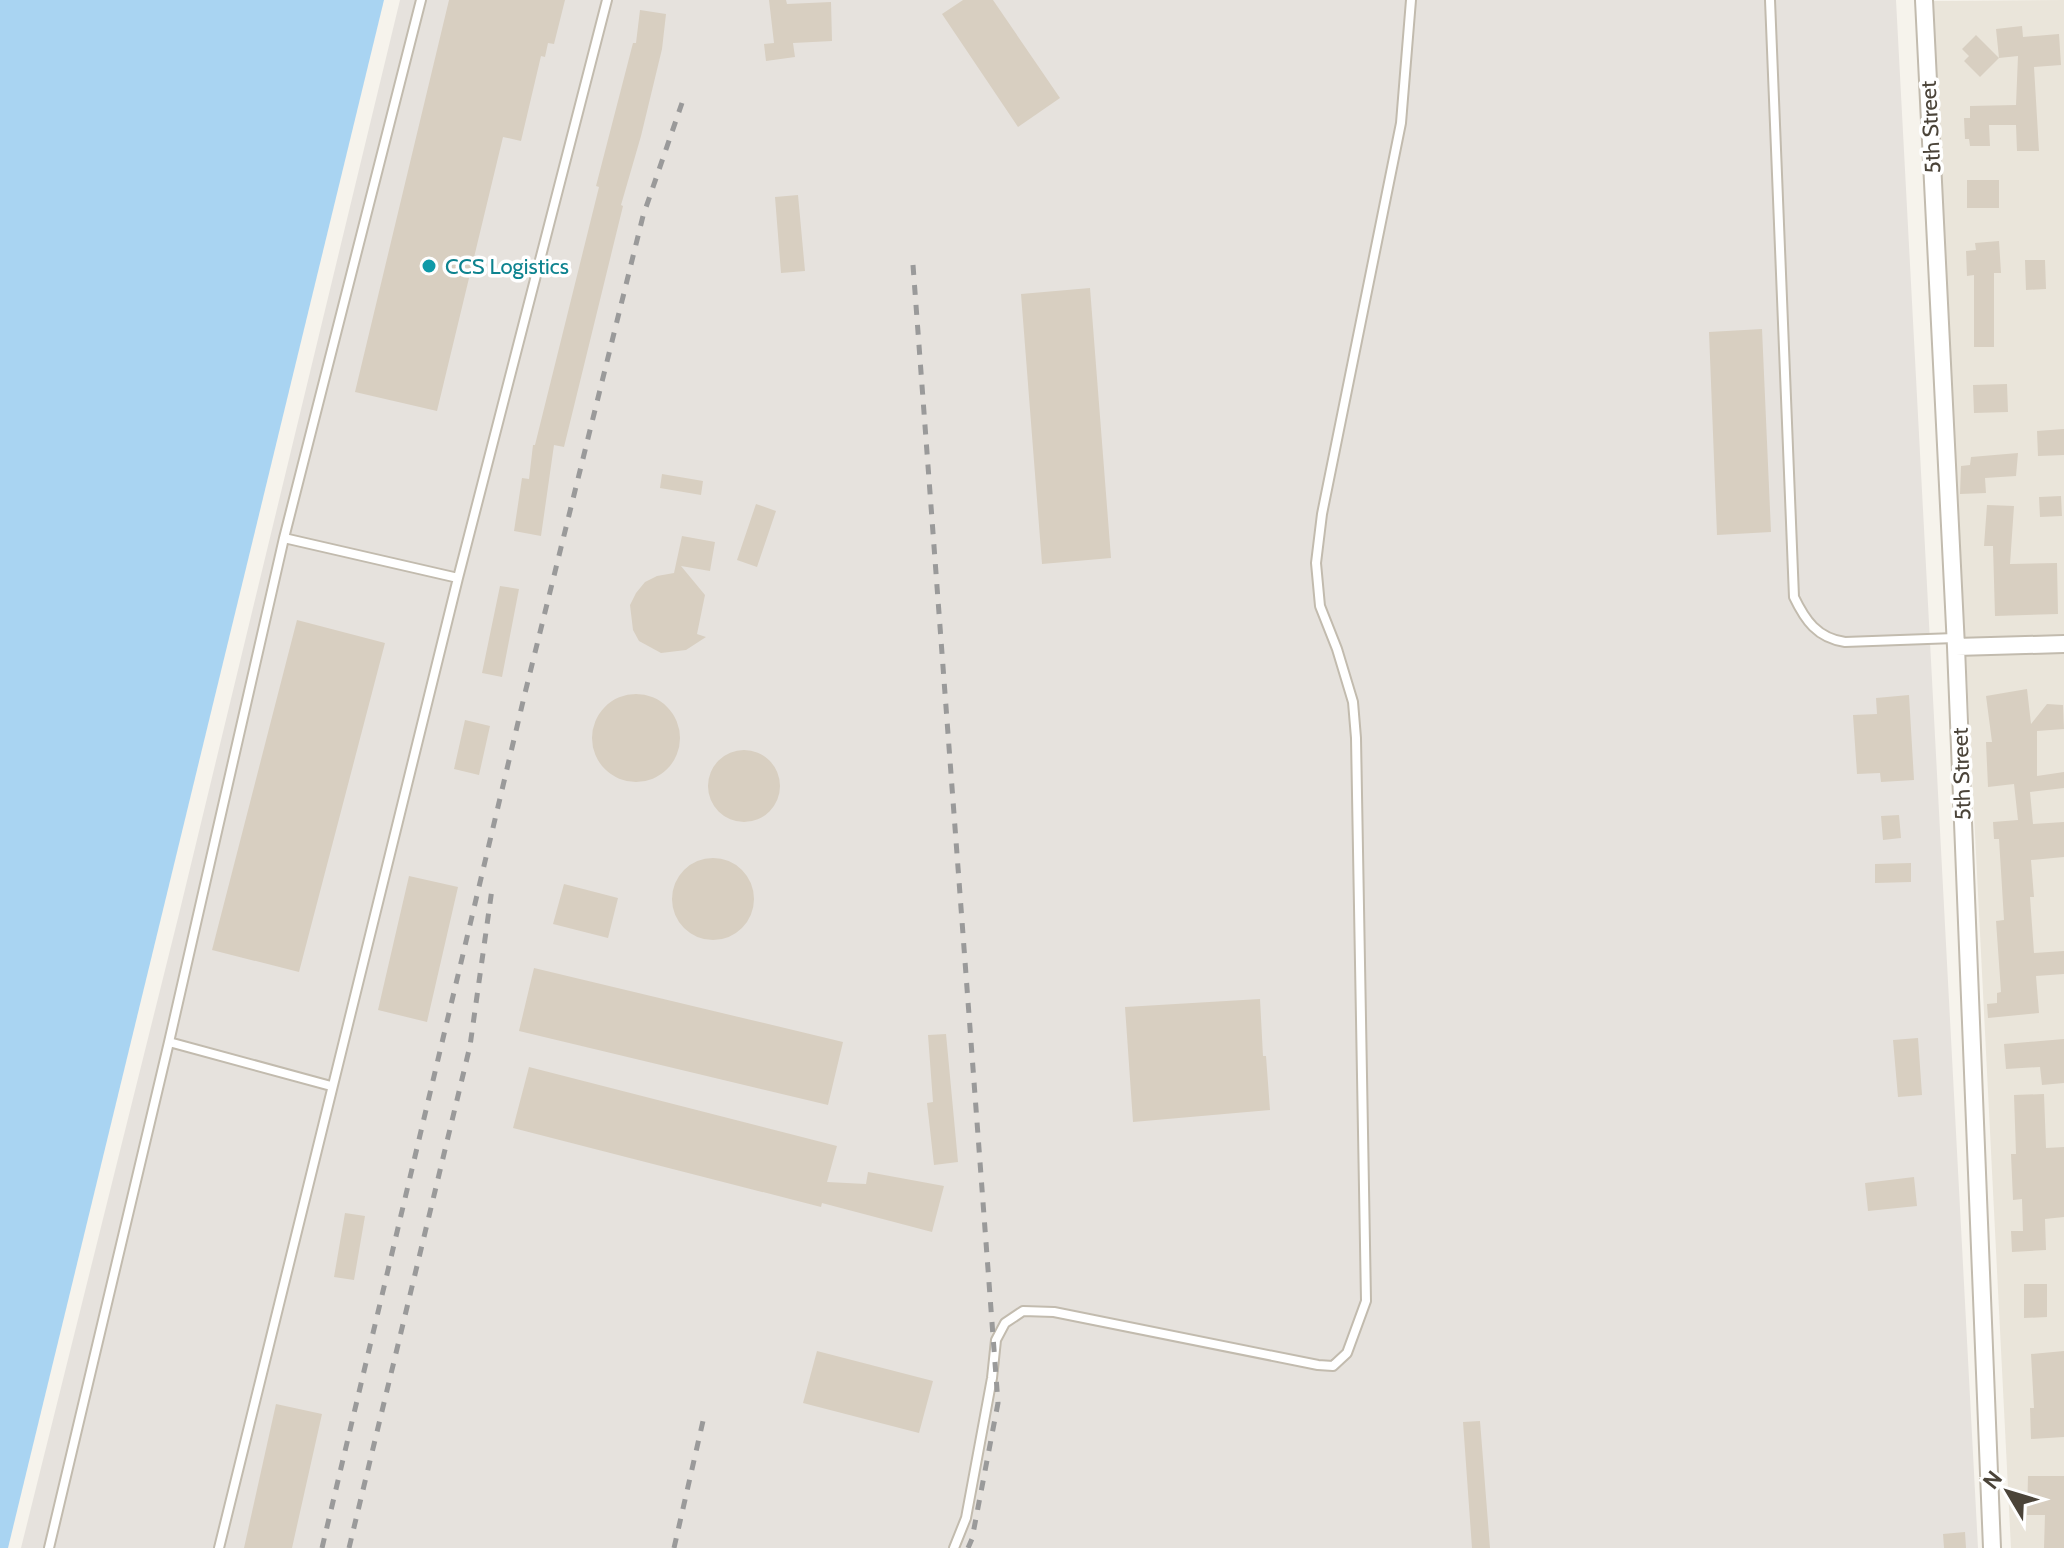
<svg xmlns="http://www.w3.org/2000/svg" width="2064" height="1548" font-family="Cabin,sans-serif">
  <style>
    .residential { fill: #eae5da }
    .industrial { fill: #e6e2dd }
    .water { fill: #a9d4f2 }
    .building { fill: #d8cfc1 }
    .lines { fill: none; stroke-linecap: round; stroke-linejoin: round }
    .lane-casing { stroke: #c2bbae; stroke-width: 12 }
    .street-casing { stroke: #c2bbae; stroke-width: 20 }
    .lane { stroke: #fff; stroke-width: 8 }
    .street { stroke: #fff; stroke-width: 16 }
    .rail { stroke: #9a9a9a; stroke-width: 5; stroke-dasharray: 10 10; stroke-linecap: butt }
    .culture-dot { fill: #0f9aa8; stroke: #fff; stroke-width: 3 }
    .labels { text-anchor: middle; stroke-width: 7; stroke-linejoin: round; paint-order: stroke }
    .street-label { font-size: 22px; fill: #4b4439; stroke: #fff }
    .culture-label { font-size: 22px; fill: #0d838f; stroke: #fff; text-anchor: start }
  </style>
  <rect width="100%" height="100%" fill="#f6f3ec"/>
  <path class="residential" d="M2064,0v1548h-53l-78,-1547z"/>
  <path class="industrial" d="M400,0h1496l82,1548h-1957l158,-634z"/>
  <path class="water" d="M0,0h384l-376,1548h-8z"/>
  <path class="building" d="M449,0h116l-11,44 -6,-1 -3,14 -4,-1 -20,85 -18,-4 -66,274 -82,-19z
    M769,0h17l1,4 44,-2 1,39 -39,2 2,14 -29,4 -2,-17 10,-1z
    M963,0h30l67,98 -42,29 -76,-113z
    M640,10l26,4 -4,35 -21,87 -20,69 2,1 -59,241 -10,-2 -13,91 -27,-5 8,-53 7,1 4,-34h2l64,-258 -3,-1 37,-143h3z
    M2022,26l1,11 36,-3 2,31 -27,2 5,84h-22l-1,-26h-27l1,21h-20l-1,-7h-4l-1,-21h6v-12l46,-1 2,-49 -19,2 -3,-29z
    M1976,35l23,23 -19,19 -16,-16 5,-5 -7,-7z
    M1967,180h32v28h-32z
    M798,195l7,76 -24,2 -6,-76z
    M1999,241l2,32h-7v74h-20v-72l-7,1 -1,-25 10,-1 -1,-7z
    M2025,260h20l1,29 -20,1z
    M1090,288l21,270 -69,6 -21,-270z
    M1762,329l9,203 -54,3 -8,-203z
    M2007,384l1,28 -34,1 -1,-28z
    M2064,429v26l-26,1 -1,-25z
    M2018,453l-2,23 -31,2 1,15 -26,1 1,-28 9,-1 1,-8z
    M662,474l41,7 -2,14 -41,-7z
    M2061,496l1,20 -22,1 -1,-20z
    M756,504l20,7 -19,56 -20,-7z
    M1987,505l27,1 -4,58 47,-1 1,51 -63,2 -2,-70h-9z
    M682,536l33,6 -5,29 -29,-5 24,29 -8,39 9,3 -20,13 -25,3 -22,-12 -6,-11 -3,-25 6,-12 9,-11 12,-6 17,-3z
    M500,586l19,3 -17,88 -20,-4z
    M297,620l88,23 -86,329 -87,-22z
    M2027,689l4,35 16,-20 16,1 1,24 -27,2v45l27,-4v16l-34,4 3,32 31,-2v35l-33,3 3,37h-4l4,56 30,-2v23l-28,2 3,37 -51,5 -1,-14 10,-1v-10l4,-1 -5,-71 8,-1 -5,-81h-5l-1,-17 25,-2 -4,-36 -26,3 -2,-45h6l-6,-46z
    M592 738a44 44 0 1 1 88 0a44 44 0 1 1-88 0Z
    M1909,695l5,85 -33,2 -1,-9 -23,1 -4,-59 24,-1 -1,-16z
    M465,720l25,6 -11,49 -25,-6z
    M708 786a36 36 0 1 1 72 0a36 36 0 1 1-72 0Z
    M1899,815l2,23 -18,2 -2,-24z
    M672 899a41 41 0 1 1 82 0a41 41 0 1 1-82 0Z
    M1911,863v19l-36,1v-19z
    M409,876l49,11 -31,135 -49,-12z
    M564,884l54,14 -10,40 -55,-14z
    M534,968l309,74 -15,63 -309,-74z
    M1260,999l3,57h3l4,54 -137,12 -8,-115z
    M946,1034l12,128 -24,3 -7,-62 6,-1 -5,-67z
    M1918,1038l4,57 -24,2 -5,-57z
    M2064,1039v44l-22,2 -2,-18 -34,2 -2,-25z
    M529,1067l308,79 -10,36 39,2 2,-12 76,14 -12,46 -110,-29 -1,4 -308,-79z
    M2044,1094l2,54 18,-1v70l-19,2 1,31 -34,2 -1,-21h12l-1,-32 -9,1 -2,-46h5l-2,-59z
    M1914,1177l3,29 -49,5 -3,-28z
    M345,1213l20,3 -11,64 -20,-3z
    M2024,1284h23v33l-23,1z
    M817,1351l116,30 -14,52 -116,-30z
    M2064,1351v86l-33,2 -1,-31h4l-3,-54z
    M276,1404l46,10 -30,134h-48z
    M1480,1421l10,127h-18l-9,-126z
    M2028,1476h36v72h-20l1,-33h-18z
    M1965,1532l1,16h-22l-1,-14z"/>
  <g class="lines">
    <defs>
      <path id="lane" d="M1770,0l24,597c11,23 23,41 51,45l110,-4
        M284,538l174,40
        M169,1042l162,44
        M49,1548l120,-506 115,-504 137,-538
        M219,1548l239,-970 149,-578
        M954,1548l12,-30 26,-140 4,-38 9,-17 18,-12 31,1 264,53 15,1 14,-13 19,-52 -10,-563 -3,-36 -16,-53 -17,-43 -4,-43 6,-49 79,-391 10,-123"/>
      <path id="street" d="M1924,0l32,647 36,901
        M1956,647l108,-3"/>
    </defs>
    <use href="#lane" class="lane-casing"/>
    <use href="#street" class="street-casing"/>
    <use href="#lane" class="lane"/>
    <use href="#street" class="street"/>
    <path class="rail" d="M913,265l85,1138 -26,136 -4,9
      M322,1548l203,-855 118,-477 39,-113
      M349,1548l121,-502 22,-157
      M674,1548l29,-127"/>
  </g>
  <circle class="culture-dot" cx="429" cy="266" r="8"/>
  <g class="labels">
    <g class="street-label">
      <text transform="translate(1930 127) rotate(-93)" y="8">5th Street</text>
      <text transform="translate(1961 774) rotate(-92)" y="8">5th Street</text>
    </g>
    <g class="culture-label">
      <text x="445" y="274">CCS Logistics</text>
    </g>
  </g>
  <g transform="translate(2008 1492) rotate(308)" stroke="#ffffff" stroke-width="6" paint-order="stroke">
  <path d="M0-6L14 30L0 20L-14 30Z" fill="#4b4439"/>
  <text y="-12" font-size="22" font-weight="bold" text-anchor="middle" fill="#4b4439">N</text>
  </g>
</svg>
